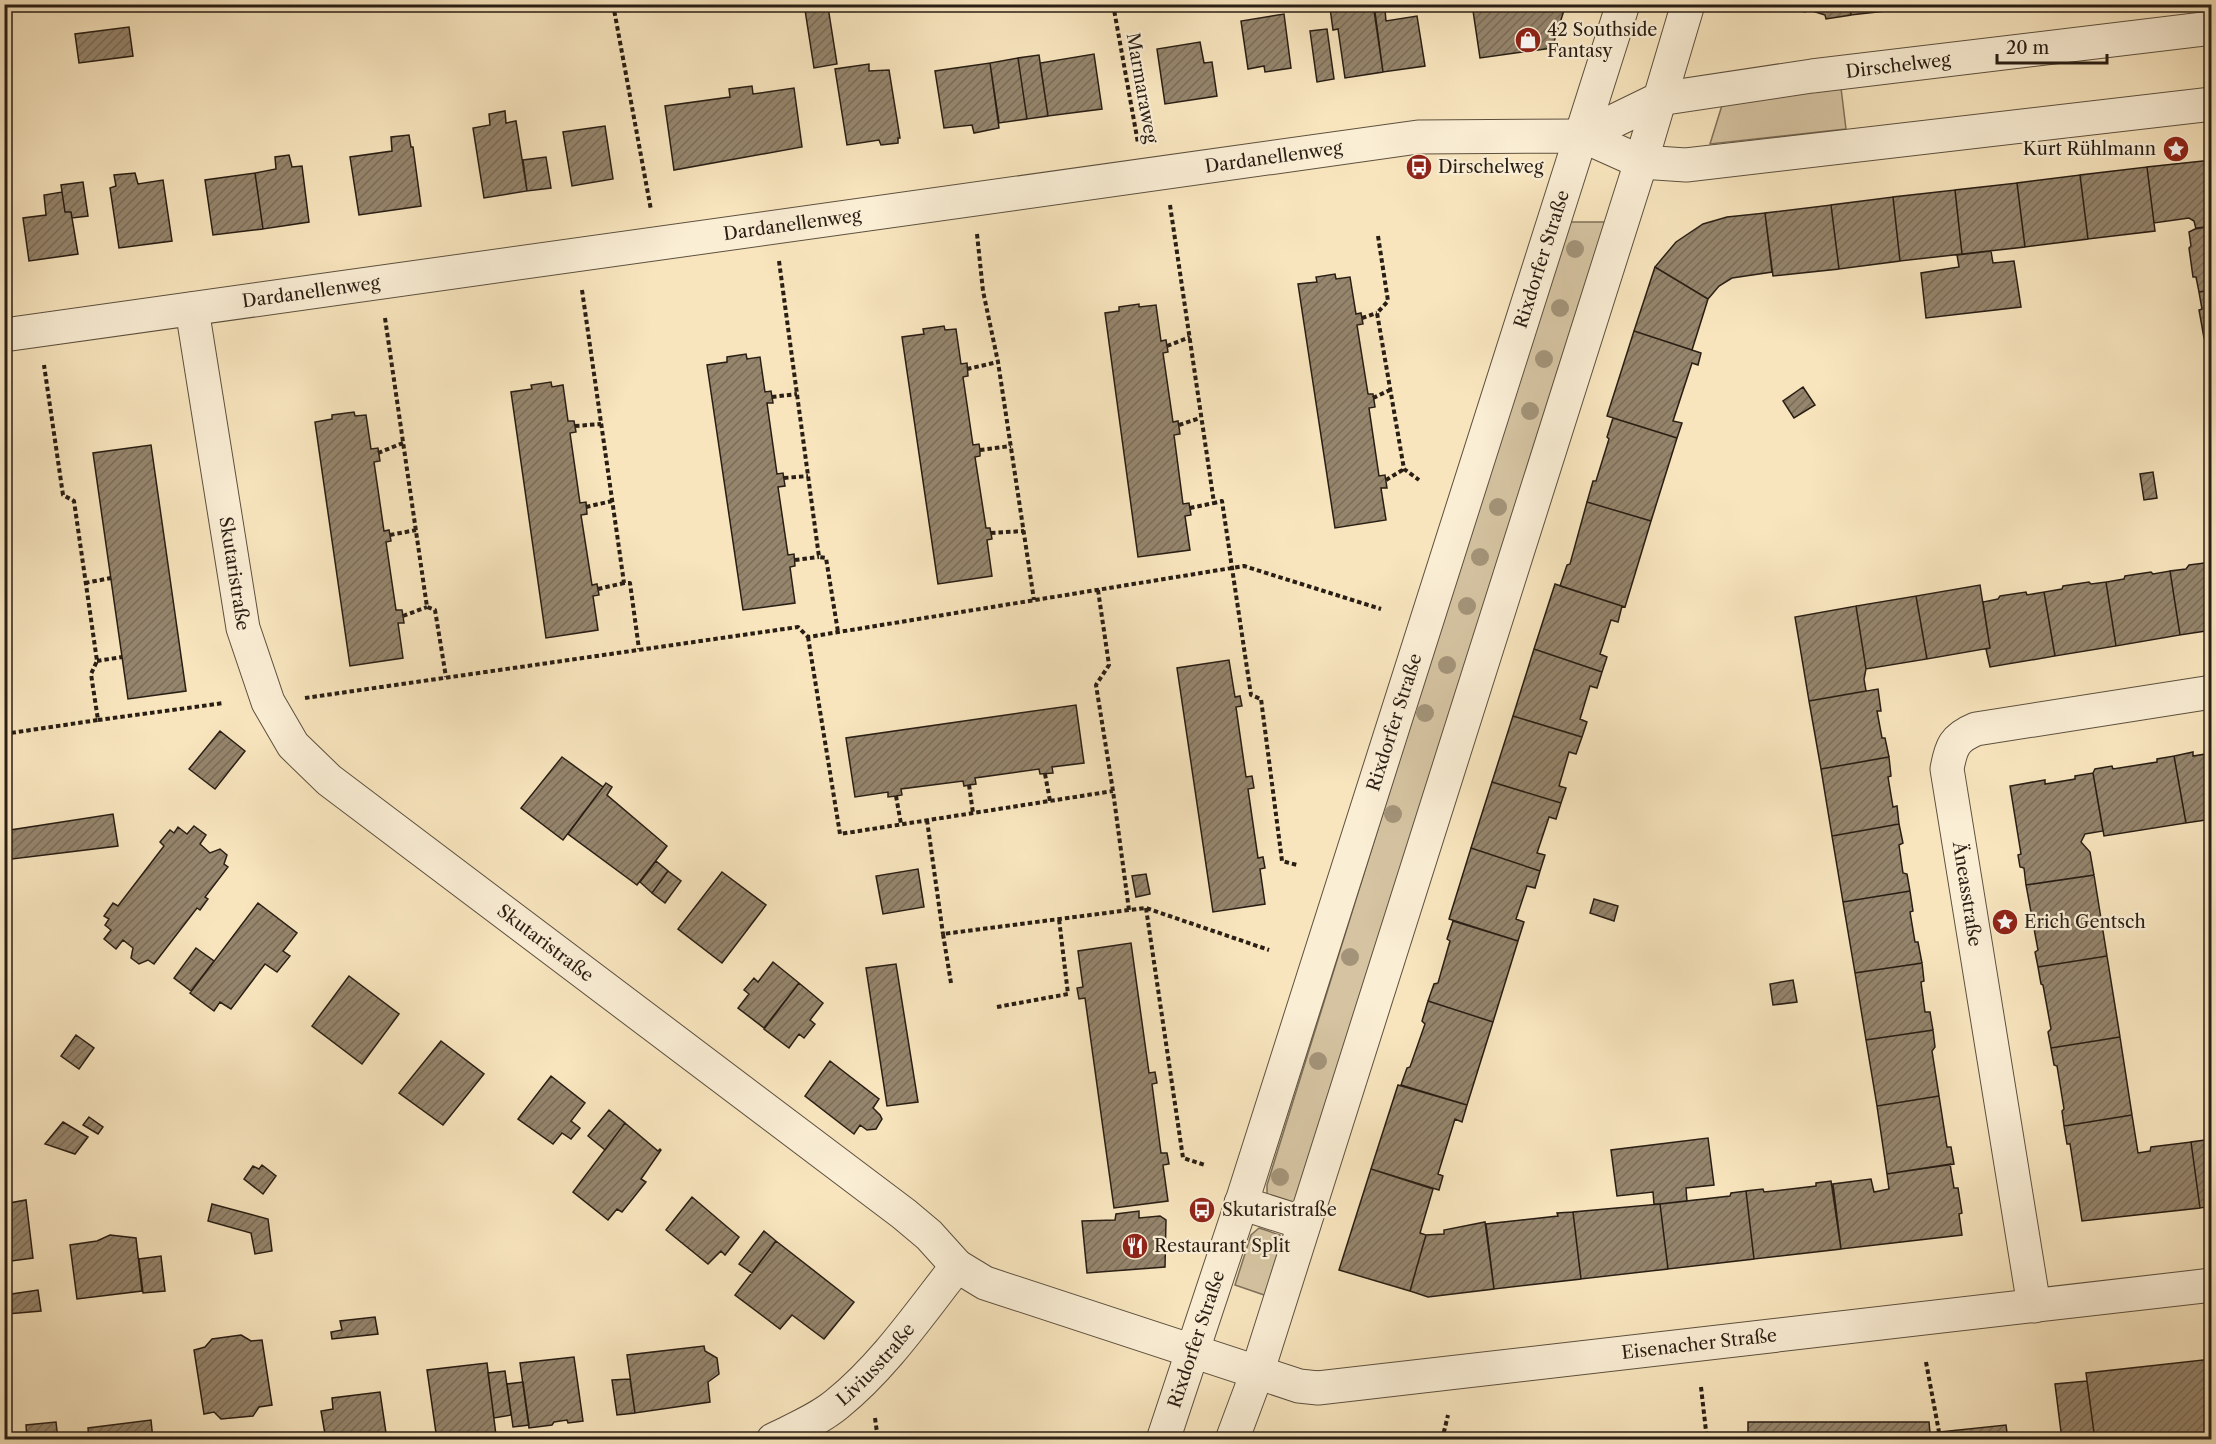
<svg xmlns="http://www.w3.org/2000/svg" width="2216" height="1444" font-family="'Libre Caslon Text',serif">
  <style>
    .grass { fill: #d5c3a1; stroke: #7f705a; stroke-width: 1.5 }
    .building { fill: url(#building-hatch); stroke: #291e14; stroke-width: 1.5 }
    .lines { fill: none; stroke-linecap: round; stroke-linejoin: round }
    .minor-casing { stroke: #5d503e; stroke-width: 35 }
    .path { stroke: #291e14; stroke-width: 4; stroke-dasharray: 4.5 3; stroke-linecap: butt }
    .minor { stroke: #faeed5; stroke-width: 33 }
    .tree { fill: #a39378 }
    .labels { text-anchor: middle; stroke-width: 4.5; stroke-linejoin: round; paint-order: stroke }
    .poi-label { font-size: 18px; fill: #291e14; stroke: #faeed5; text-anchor: start }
    .street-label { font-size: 18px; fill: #291e14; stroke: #faeed5 }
  </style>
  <defs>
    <pattern id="building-hatch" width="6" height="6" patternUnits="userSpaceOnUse" patternTransform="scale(1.5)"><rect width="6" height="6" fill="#95856c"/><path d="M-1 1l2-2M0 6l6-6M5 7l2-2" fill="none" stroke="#7a6c58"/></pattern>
  </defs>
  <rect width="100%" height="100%" fill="#f8e5be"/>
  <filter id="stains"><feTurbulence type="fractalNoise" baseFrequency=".00333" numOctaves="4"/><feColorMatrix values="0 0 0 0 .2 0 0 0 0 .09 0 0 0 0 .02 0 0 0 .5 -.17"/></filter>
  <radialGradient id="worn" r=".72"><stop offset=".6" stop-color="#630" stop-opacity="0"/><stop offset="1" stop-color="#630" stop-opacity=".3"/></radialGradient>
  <path class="grass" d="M1841,88l5,41 -136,15 13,-42z
    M1567,222h41l-314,982 -27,-8v-11z
    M1259,1228l21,7 3,10 -16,51 -32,-11 16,-50z"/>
  <path class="building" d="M1354,4h19l10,68 -38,6 -7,-49 -5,1 -3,-22z
    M1472,4h94l-14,44 -72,10z
    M1793,4h57l1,11 -25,4 -1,-4 -19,-6 -1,3 -13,-5z
    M1850,4h80v2l-79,9z
    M828,7l9,57 -23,4 -9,-58z
    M1385,10l1,11 31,-5 8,50 -42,6 -8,-60z
    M1284,14l7,54 -26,4 -1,-6 -16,3 -7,-48z
    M129,27l4,29 -54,7 -4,-29z
    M1327,29l7,50 -17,3 -7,-51z
    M1200,42l4,21 8,-1 5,34 -52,8 -8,-55z
    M1094,54l8,55 -54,7 -8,-53z
    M1039,55l9,61 -21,3 -9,-61z
    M1018,58l9,61 -28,4 -9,-60z
    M990,63l9,65 -25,5 -2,-8 -28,3 -9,-57z
    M869,64v7l20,-1 11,68h-2v5l-17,2 -2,-5 -32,5 -12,-76z
    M752,86l1,8 41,-6 8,59 -128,23 -9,-64 65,-9 -1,-8z
    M505,111l1,12 10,-2 11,70 -43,7 -11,-70 17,-3 -1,-11z
    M605,126l8,53 -41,7 -9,-54z
    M409,135l2,12h2l8,59 -62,9 -9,-58 42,-6 -1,-14z
    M289,155l3,12 10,-1 7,56 -46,7 -8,-56 21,-4 -1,-12z
    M546,157l5,31 -24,3 -4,-31z
    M2212,160v66l-16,3 -2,-8 -5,-3 -35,5 -7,-56z
    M2147,167l8,64 -67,8 -8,-64z
    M135,173l3,11 25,-4 9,61 -53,7 -9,-60 6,-2 -2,-11z
    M255,173l8,56 -50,6 -8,-55z
    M2080,175l8,64 -63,8 -8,-64z
    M83,182l5,34 -16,2 -1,-6h-6l-4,-27z
    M2017,183l8,64 -63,7 -7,-64z
    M1955,190l7,64 -62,7 -7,-64z
    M62,192l3,20h6l7,42 -49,7 -6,-43 23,-3 -2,-20z
    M1893,197l7,64 -61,8 -8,-64z
    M1831,205l8,64 -66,7 -8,-63z
    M1765,213l7,59 -40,6 -13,8 -11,13 -53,-32 21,-25 27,-18 24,-7z
    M2212,226v64l-13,2 -3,-15h-3l-4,-29 2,-2 -2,-14 8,-4z
    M1991,251l2,12 21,-2 7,46 -95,11 -5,-45 38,-6 -2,-12z
    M1655,267l53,32 -16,51 -58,-19z
    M1335,274l1,5 14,-2 6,37 5,-1 2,11 -6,1 11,69h5l2,13 -6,1 10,68 6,-1 2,13h-6l5,32 -51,8 -37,-244 19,-2 -1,-5z
    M2212,290v64h-3l-2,-15 -3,-1 -5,-28 3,-1 -3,-17z
    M1139,304v3l17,-2 5,36 5,-1 2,12 -5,1 10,69 5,-1 2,13 -6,1 9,69 6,-1 2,12 -6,1 5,34 -52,7 -33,-244 14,-2v-4z
    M944,326l1,4 11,-1 5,35 6,-1 1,13 -5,1 10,68 6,-1 1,6v6l-5,1 11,71h4l2,11 -5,1 5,36 -54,8 -36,-247 22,-3 -1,-5z
    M1634,331l67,22 -3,12 -6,-2 -19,58 9,2 -5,15 -70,-22z
    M746,354l1,5 13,-2 5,35 6,-1 2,12h-6l10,71 6,-1 2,13 -7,1 10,68 6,-1 1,12 -5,1 5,36 -52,7 -36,-245 20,-3v-5z
    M551,382l1,5 11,-2 5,36h6l2,11 -6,1 10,70 6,-1 1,12 -6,1 11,70 5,-1 2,11 -6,1 5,34 -52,8 -35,-246 21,-3 -1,-4z
    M1803,387l12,18 -21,13 -11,-17z
    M354,412l1,4 11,-1 5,34 7,-1 2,13 -6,1 10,69 5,-1 2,11 -5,1 10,68h6l2,13h-6l5,35 -53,8 -35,-244 17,-3v-4z
    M1613,418l64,20 -26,83 -64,-19 6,-21h3l13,-42 -2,-2z
    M151,445l35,246 -58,8 -35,-246z
    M2153,472l4,26 -13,2 -4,-26z
    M1587,502l64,19 -26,86 -65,-21 7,-21 3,-1z
    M2212,562v68l-32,5 -10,-64 16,-2 3,-4z
    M2170,571l10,64 -64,11 -10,-64 18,-3 1,-3 26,-4 2,2z
    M2089,582l2,2 15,-2 10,64 -61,10 -11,-64 18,-3 1,-3z
    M1555,584l67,22 -4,16 -7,-2 -11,34 7,3 -5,15 -68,-23z
    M1980,585l10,63 -63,11 -11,-63z
    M2026,592l1,3 17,-3 11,64 -65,11 -4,-18 4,-1 -7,-46 15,-3 2,-3z
    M1916,596l11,63 -61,10 -10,-63z
    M1856,606l10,63 -2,10 2,12 -57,10 -14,-84z
    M1534,649l68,23 -5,16 -7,-2 -10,33 7,3 -5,15 -69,-21z
    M1229,660l6,37 5,-1 2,10 -6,1 10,70 6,-1 2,12 -6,1 10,69 5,-1 2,11 -5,1 5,35 -52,8 -36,-244z
    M1878,689l3,22h-4l5,27h3l4,19 -68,12 -12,-68z
    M1076,705l8,58 -32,4 1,6 -13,1 -1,-5 -64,9 1,6 -7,1 -5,1 -1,-5 -62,8 1,6 -6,1 -8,1v-5l-33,5 -9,-59z
    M1513,716l69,21 -6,17 -7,-2 -10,34 7,2 -5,15 -69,-21z
    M220,731l25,20 -30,38 -26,-20z
    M2193,752v4l19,-3v66l-26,4 -12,-67z
    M2174,756l12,67 -82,13 -11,-63 2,-4 17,-3 1,3 44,-7v-3z
    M562,757l41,30 -40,53 -42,-32z
    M1889,757l2,19 -3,1 5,30 4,-1 2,18 -67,12 -11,-67z
    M2093,773l10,58 -18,3 -4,8 9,10 4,23 -68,10 -2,-17 -4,-1 -2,-12 3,-1 -11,-68 35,-6v4l30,-5v-3z
    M1492,782l69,21 -5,16 -7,-2 -12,36 8,2 -5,16 -69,-23z
    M606,783l6,4 -5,8 60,51 -30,39 -69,-51z
    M113,814l5,32 -114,14v-29z
    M1899,824l4,19 -4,2 4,28 4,1 3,17 -67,11 -11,-66z
    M194,826l12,9 -6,9 10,9 10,-4 7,6 -3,9 4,3 -23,30 3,2 -8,11 -3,-2 -43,56 -6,-4 -9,4 -8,-6 2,-10 -10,-8 -7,9 -12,-10 7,-9 -6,-5 4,-6 -5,-3 9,-13 5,3 46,-60 -4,-4 10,-12 4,3 4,-6 9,7z
    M1471,848l69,23 -5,17 -8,-2 -11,33 8,3 -6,19 -69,-22z
    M656,861l12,10 -16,22 -12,-11z
    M918,869l6,38 -41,7 -7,-38z
    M668,871l13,10 -16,22 -13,-10z
    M722,872l44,33 -44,58 -44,-34z
    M1146,874l4,20 -14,3 -4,-21z
    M2094,875l13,81 -69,11 -3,-15 3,-2 -12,-65z
    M1910,891l3,20 -3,1 5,30h3l4,21 -67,10 -12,-71z
    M1594,899l24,7 -4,15 -24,-8z
    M258,903l39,30 -14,18 7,5 -13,16 -12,-8 -34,45 -11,-7 -6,9 -24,-18z
    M1453,921l65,20 -25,81 -65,-21 6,-17 4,-1 12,-42 -3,-2z
    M1131,943l18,130 6,-1 2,11 -5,1 9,69h6l2,11 -6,1 5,36 -54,7 -29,-210 -6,1 -2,-11 6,-1 -5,-36z
    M196,948l18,13 -23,30 -17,-13z
    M2107,956l13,81 -69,11 -3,-16 3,-3 -8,-44 -2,-1 -3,-17z
    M773,962l26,21 -35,45 -26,-20 11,-14 -5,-4 10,-12 4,4z
    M1922,963l2,18 -3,1 4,30h5l3,18 -67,10 -11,-67z
    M896,964l22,138 -31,4 -21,-138z
    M349,976l50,38 -37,50 -50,-38z
    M1793,980l4,22 -24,3 -3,-21z
    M799,983l24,20 -13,17 5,4 -11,14 -5,-4 -10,14 -25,-19z
    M1428,1001l65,21 -26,83 -66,-20 6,-17 3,-1 15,-43 -3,-3z
    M1933,1030l2,17 -3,4 7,45 -62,10 -11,-66z
    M76,1035l18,13 -15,21 -18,-13z
    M2120,1037l12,78 -68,11 -2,-15 2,-2 -7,-43 -3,-1 -3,-17z
    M441,1041l43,33 -41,51 -44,-32z
    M830,1061l49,38 -6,9 7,7 2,4 -6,10 -9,1 -7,-5 -6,9 -49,-38z
    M551,1076l34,27 -14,18 9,7 -9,11 -9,-6 -9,11 -35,-25z
    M1398,1085l69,20 -5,17 -7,-3 -17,55 5,2 -4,14 -68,-21z
    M1939,1096l8,51h4l3,17 -67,10 -10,-68z
    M609,1110l16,13 -20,27 -17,-14z
    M2132,1115l6,38 12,-2 1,-4 40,-5 9,66 -118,13 -12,-77h-3l-3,-18z
    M89,1117l14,10 -5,7 -15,-9z
    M63,1122l25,15 -13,17 -30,-10z
    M625,1123l33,28 2,-2 1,1 -20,29 5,3 -24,30 -5,-3 -9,11 -35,-28z
    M1708,1138l6,47 -28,3 1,13 -27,3h-6l-1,-12 -36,4 -6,-46z
    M2212,1139v67l-12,2 -9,-66z
    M1950,1164l4,24h4l4,25 -3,1 3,21 -121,14 -8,-65 38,-5 3,13 15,-3 -2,-15z
    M262,1165l14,11 -13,18 -19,-15 9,-13 6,3z
    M1371,1169l62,20 -13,44 6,2 -16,56 -71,-21z
    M1831,1181l10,68 -87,10 -8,-68 17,-2 1,3 52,-6v-3z
    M1746,1191l8,68 -86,10 -8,-65 70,-8 1,-3z
    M692,1197l47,40 -14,18 -4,-4 -13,13 -42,-34z
    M26,1200l7,58 -29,4v-58z
    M212,1204l56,15 4,32 -17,3 -4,-21 -43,-12z
    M1660,1204l8,65 -87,10 -8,-67z
    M1139,1211v7l21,-2 6,4 -1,47 -78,6 -5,-52 33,-1 1,-6z
    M1573,1212l8,67 -87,10 -8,-65 72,-8 -1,-3z
    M1485,1222l9,67 -66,8 -18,-6 16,-56 18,-1v-4z
    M764,1231l12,10 -24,32 -13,-9z
    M110,1235l26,3 6,53 -65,8 -7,-54 27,-4z
    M776,1241l78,61 -30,37 -32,-24 -12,14 -45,-34z
    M161,1256l4,35 -22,2 -4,-34z
    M38,1290l3,21 -34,3 -2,-19z
    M375,1317l3,17 -46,5 -1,-7 11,-2 -2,-9z
    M241,1335l10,6 11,-1 10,65 -13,2 -6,9 -32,3 -7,-7 -10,2 -10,-64 11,-3 7,-8z
    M704,1346l1,5 12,7 2,16 -11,8 2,20 -75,11 -8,-58z
    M574,1357l9,64 -15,2 -1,-3 -13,2 -2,3 -23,3 -9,-65z
    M2212,1359v75l-48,6h-69l-9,-67z
    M487,1363l9,72 -31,5h-28l-10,-70z
    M505,1371l6,44 -17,3 -6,-45z
    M630,1379l5,34 -18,2 -5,-35z
    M2087,1381l8,59h-33l-7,-56z
    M523,1382l6,43 -16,2 -6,-43z
    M380,1392l7,48h-50v-7l-12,1 -4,-23 12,-2 -1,-11z
    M151,1420l2,20h-64l-1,-12z
    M56,1422l2,18h-31l-1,-15z
    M1748,1422h181l1,11 76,-8 2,15h-260z"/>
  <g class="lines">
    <defs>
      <g id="minor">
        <path id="s1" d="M1583,136l76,-37 153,-23 400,-48"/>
        <path id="s2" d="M192,309l51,319 25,74 25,43 36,35 575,434 25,21 28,31 28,17 314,103 19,2 894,-103"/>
        <path id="s3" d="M4,335l1414,-198 165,-1 58,26 45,3 526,-61"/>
        <path d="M1241,1203l63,20"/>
        <path d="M2034,1306l-87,-537c4,-22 7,-31 29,-40l236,-37"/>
        <path id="s4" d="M773,1440c22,-11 46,-21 64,-36 47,-38 83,-91 120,-138"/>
        <path id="s5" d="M1163,1440l75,-226 385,-1210"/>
        <path d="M1232,1440l25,-67 384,-1211 47,-158"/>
      </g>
    </defs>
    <use href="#minor" class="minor-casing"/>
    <path class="path" d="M613,4l38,206
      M1113,4l25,139
      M1170,205l44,298 8,-2 29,194 10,4 21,162 15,4
      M977,234l6,57 15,71 36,238
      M1378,236l10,65 -11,12 27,156 15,11
      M779,261l40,296 7,1 12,74
      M582,290l42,293h6l9,66
      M385,318l42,289 8,3 11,67
      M1362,318l15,-5
      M1167,346l23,-9
      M967,369l31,-7
      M772,397l25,-3
      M1373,398l17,-8
      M1179,425l21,-7
      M575,426l26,-2
      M980,450l31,-4
      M378,453l25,-10
      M784,478l24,-2
      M1386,480l18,-11
      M586,507l26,-6
      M1190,508l24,-5
      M991,533l33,-2
      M390,535l26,-5
      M795,560l24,-3
      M85,583l26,-5
      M598,589l26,-6
      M1098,590l11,75 -13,20 17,106 16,119
      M403,616l24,-9
      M808,637l32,197 273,-43
      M97,661l25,-4
      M305,698l493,-71 10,10 436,-71 137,43
      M98,720l126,-17
      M4,734l94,-14 -7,-46 6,-13 -23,-160 -11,-6 -19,-130
      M1045,774l5,27
      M969,785l4,28
      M896,796l5,28
      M927,820l16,114
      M1146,908l37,250 22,7
      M951,983l-8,-49 186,-24 17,-2 123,42
      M997,1007l71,-13 -9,-75
      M1926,1362l13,70
      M1701,1387l6,53
      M875,1418l3,22
      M1442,1440l6,-25"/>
    <use href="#minor" class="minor"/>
  </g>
  <g class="tree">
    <circle cx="1575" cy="249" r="9"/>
    <circle cx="1560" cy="308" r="9"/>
    <circle cx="1544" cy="359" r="9"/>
    <circle cx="1530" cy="411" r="9"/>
    <circle cx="1498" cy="507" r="9"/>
    <circle cx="1480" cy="557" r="9"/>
    <circle cx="1467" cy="606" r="9"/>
    <circle cx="1447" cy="665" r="9"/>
    <circle cx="1425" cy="713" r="9"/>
    <circle cx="1393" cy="814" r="9"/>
    <circle cx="1350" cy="957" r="9"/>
    <circle cx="1318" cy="1061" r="9"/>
    <circle cx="1280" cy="1177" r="9"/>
  </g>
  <defs>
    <symbol id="shop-disc" viewBox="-11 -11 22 22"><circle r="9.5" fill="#8f2418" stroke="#faeed5"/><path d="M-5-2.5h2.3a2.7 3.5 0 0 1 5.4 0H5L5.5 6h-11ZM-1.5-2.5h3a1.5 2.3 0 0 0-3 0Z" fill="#fff"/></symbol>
    <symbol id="sight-disc" viewBox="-11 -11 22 22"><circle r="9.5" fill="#8f2418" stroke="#faeed5"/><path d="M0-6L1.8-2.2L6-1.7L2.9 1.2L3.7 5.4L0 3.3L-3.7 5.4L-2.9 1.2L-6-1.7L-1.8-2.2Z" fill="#fff"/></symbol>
    <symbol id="bus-disc" viewBox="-11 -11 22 22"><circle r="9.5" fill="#8f2418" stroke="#faeed5"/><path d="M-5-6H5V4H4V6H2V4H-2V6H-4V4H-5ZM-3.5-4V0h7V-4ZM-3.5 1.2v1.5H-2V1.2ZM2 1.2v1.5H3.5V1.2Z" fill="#fff"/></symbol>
    <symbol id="restaurant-disc" viewBox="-11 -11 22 22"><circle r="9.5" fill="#8f2418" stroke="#faeed5"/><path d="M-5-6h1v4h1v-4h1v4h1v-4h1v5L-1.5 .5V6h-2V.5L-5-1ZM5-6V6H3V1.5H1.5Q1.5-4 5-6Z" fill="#fff"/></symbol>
  </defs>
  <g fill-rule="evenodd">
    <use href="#shop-disc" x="1513" y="25" width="30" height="30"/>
    <use href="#sight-disc" x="2161" y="134" width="30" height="30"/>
    <use href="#bus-disc" x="1404" y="152" width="30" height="30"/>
    <use href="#sight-disc" x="1990" y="907" width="30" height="30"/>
    <use href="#bus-disc" x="1187" y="1195" width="30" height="30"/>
    <use href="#restaurant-disc" x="1120" y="1231" width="30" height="30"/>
  </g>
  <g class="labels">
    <g class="poi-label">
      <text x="1547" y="36">42 Southside<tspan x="1547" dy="21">Fantasy</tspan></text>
      <text x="2156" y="155" text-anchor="end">Kurt Rühlmann</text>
      <text x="1438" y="173">Dirschelweg</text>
      <text x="2024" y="928">Erich Gentsch</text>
      <text x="1222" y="1216">Skutaristraße</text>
      <text x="1154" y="1252">Restaurant Split</text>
    </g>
    <g class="street-label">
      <text dy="6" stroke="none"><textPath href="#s1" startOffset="326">Dirschelweg</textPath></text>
      <text transform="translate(1142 88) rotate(80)" y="6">Marmaraweg</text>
      <text dy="6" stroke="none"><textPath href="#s3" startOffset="1282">Dardanellenweg</textPath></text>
      <text dy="6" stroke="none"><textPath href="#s3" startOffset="796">Dardanellenweg</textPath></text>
      <text dy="6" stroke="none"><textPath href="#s5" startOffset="1240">Rixdorfer Straße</textPath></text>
      <text dy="6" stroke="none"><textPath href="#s3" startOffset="310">Dardanellenweg</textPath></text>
      <text dy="6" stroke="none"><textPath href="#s2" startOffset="268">Skutaristraße</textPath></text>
      <text dy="6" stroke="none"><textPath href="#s5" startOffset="754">Rixdorfer Straße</textPath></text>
      <text transform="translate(1967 894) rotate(81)" y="6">Äneasstraße</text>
      <text dy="6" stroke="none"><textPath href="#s2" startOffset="772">Skutaristraße</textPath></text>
      <text dy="6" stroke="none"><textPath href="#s5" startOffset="106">Rixdorfer Straße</textPath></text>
      <text dy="6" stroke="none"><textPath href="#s2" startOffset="2062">Eisenacher Straße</textPath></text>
      <text dy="6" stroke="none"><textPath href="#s4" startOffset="129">Liviusstraße</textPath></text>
    </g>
  </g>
  <rect width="2216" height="1444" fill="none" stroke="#f8e5be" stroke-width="24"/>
  <rect x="6" y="6" width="2204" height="1432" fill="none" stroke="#291e14" stroke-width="3"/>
  <rect x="12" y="12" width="2192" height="1420" fill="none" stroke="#291e14" stroke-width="1.5"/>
  <path d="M1997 54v9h110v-9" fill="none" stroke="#291e14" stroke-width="3"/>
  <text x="2006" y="54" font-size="18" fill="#291e14" stroke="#faeed5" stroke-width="4.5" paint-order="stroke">20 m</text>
  <rect width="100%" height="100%" filter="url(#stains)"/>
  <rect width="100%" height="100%" fill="url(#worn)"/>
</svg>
